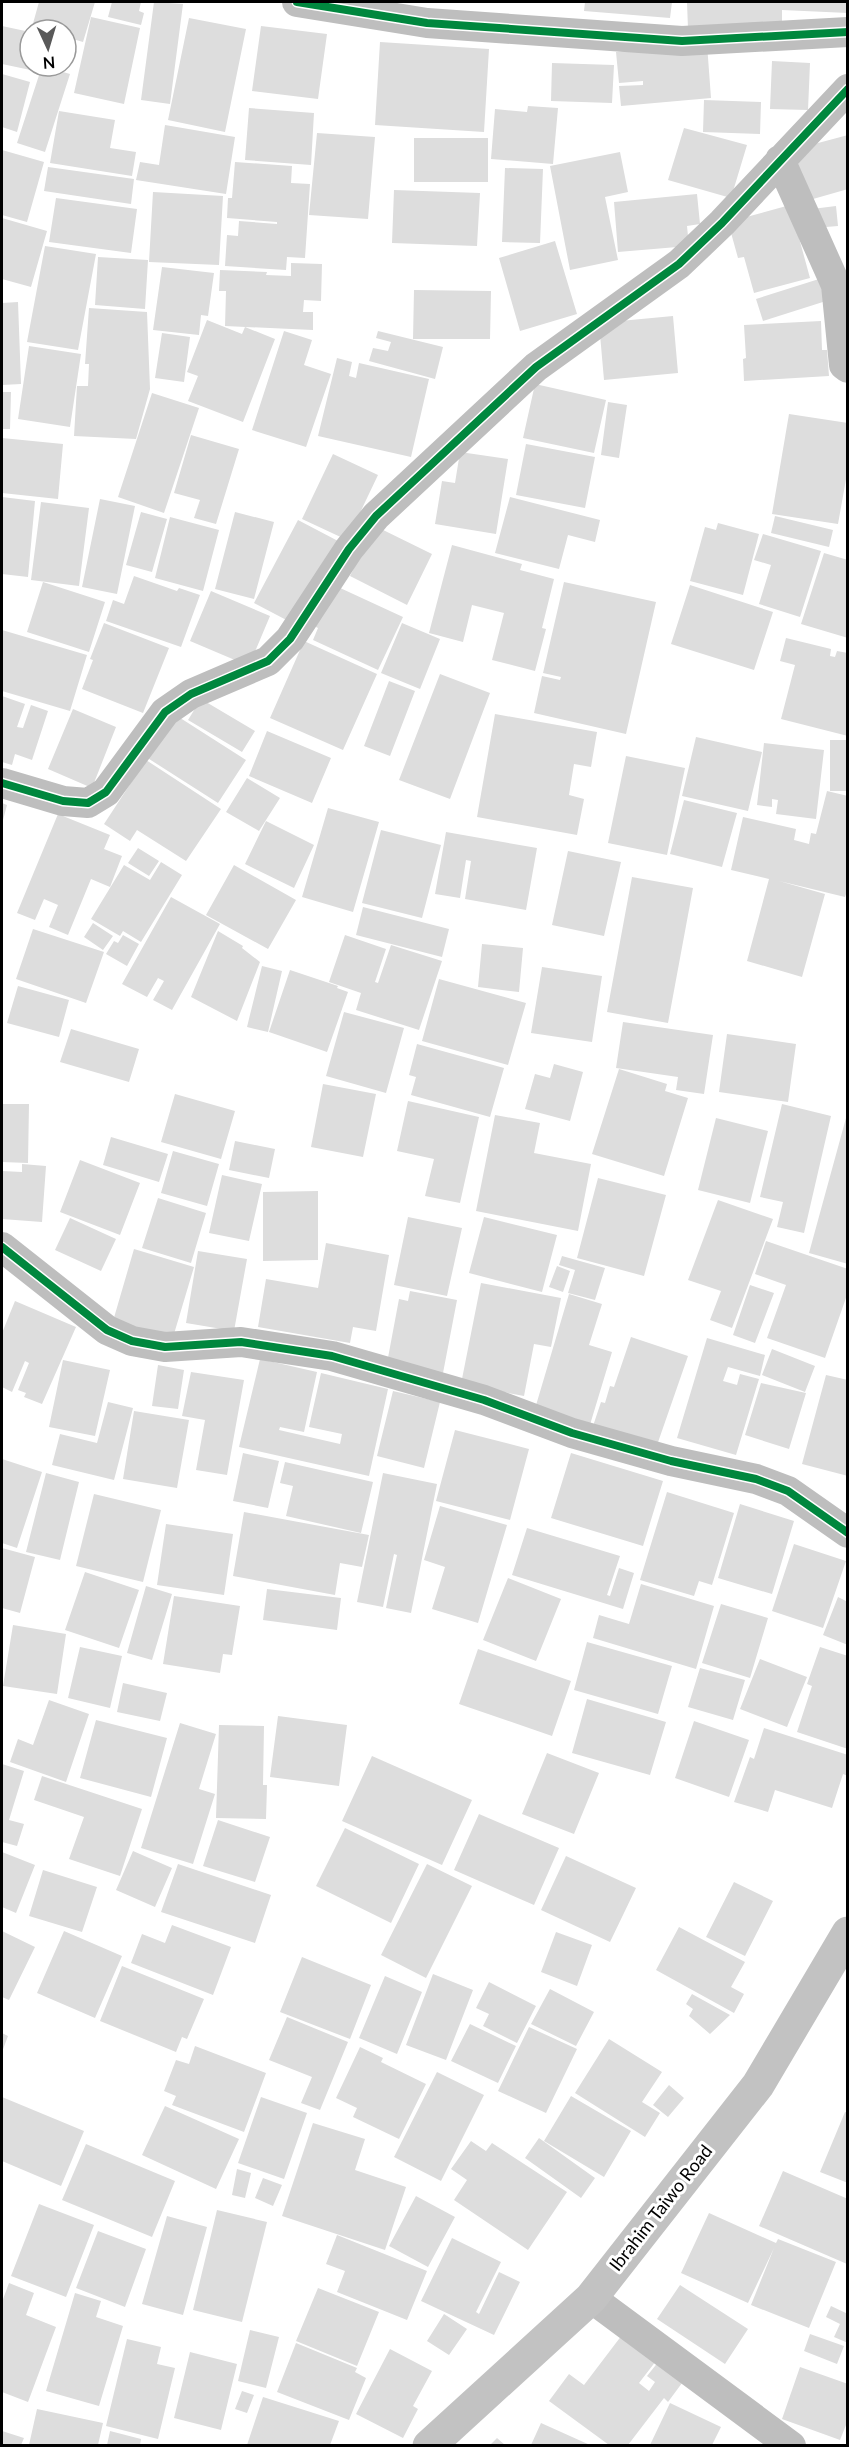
<svg xmlns="http://www.w3.org/2000/svg" width="849" height="2447" font-family="Lato,sans-serif">
  <style>
    .building { fill: #ddd }
    .lines { fill: none; stroke-linecap: round; stroke-linejoin: round }
    .street { stroke: #bebebe; stroke-width: 30 }
    .secondary { stroke: #c2c2c2; stroke-width: 33 }
    .cycleway-casing { stroke: #fff; stroke-width: 11 }
    .cycleway { stroke: #00873e; stroke-width: 8 }
    .labels { text-anchor: middle; stroke-width: 6; stroke-linejoin: round; paint-order: stroke }
    .street-label { font-size: 18px; fill: #000; stroke: #fff }
  </style>
  <rect width="100%" height="100%" fill="#fff"/>
  <path class="building" d="M39,2h56l-12,40 -17,-5v-7h-24l-10,-3z
    M112,2h29l-2,9 5,2 -3,12 -33,-8z
    M154,2l29,2 -13,100 -29,-4z
    M585,2h87l-2,16 -86,-7z
    M687,2h161v11l-66,-3v18l-94,1z
    M91,17l49,11 -16,76 -50,-11z
    M189,18l57,11 -21,103 -57,-12z
    M2,26l28,6v34h11l-1,6 -38,-8z
    M261,26l66,8 -9,65 -66,-8z
    M380,42l109,7 -5,83 -109,-7z
    M707,44l4,54 -90,8 -2,-20 24,-1v-4l-24,2 -3,-31z
    M772,61l38,2 -2,47 -38,-1z
    M552,63l62,2 -2,38 -61,-2z
    M42,66l28,8 -25,78 -28,-9z
    M2,74l28,8 -13,50 -15,-5z
    M704,100l57,2 -1,32 -57,-2z
    M528,106l30,2 -5,56 -62,-5 4,-50 32,3z
    M249,108l65,5 -3,52 -66,-5z
    M59,111l56,9 -5,28 26,4 -4,24 -82,-13z
    M165,125l70,12 -9,57 -90,-14 4,-18 19,3z
    M684,128l63,17 -16,53 -63,-18z
    M317,133l58,4 -7,82 -59,-4z
    M848,135v54l-42,12 -14,-51z
    M414,138h74v44h-74z
    M2,150l42,12 -17,60 -25,-7z
    M620,152l8,40 -23,5 13,63 -48,10 -20,-104z
    M235,162l57,4 -1,17 19,1 -5,74 -18,-1 -1,13 -61,-4 2,-31 11,1 1,-15 38,3v-2l-50,-4 1,-20h4z
    M48,167l86,12 -3,25 -87,-13z
    M505,168l38,1 -3,74 -38,-1z
    M394,190l86,3 -3,53 -85,-3z
    M153,192l70,4 -4,69 -70,-3z
    M697,194l3,30 -13,2 2,20 -71,6 -4,-50z
    M56,198l81,11 -6,44 -82,-11z
    M790,205l20,73 -56,15 -10,-36 -6,1 -10,-36z
    M836,206l2,20 -24,2 -2,-19z
    M2,218l45,13 -16,56 -29,-8z
    M555,241l22,73 -57,17 -21,-73z
    M45,246l51,8 -18,96 -51,-8z
    M98,257l50,3 -3,49 -50,-4z
    M291,263l31,1 -1,37 -17,-1 -1,12h10v18l-88,-4 1,-35h-7l1,-21 47,2 -1,3 25,1z
    M162,267l52,6 -6,43 -7,-1 -2,20 -46,-5z
    M819,279l7,22 -63,20 -7,-22z
    M414,290l77,1 -1,48h-77z
    M18,302l3,82 -19,1v-82z
    M89,308l58,4 3,77 -14,50 -62,-3 3,-50h11l1,-22h-4z
    M673,316l5,57 -74,7 -5,-57z
    M207,320l35,14 3,-7 30,12 -32,83 -55,-21 10,-25 -11,-4z
    M821,321l1,29h5l2,26 -85,5 -1,-22 3,-1 -2,-33z
    M284,331l28,9 -8,25 27,9 -25,73 -54,-17z
    M378,331l65,16 -8,32 -66,-18 4,-13 15,3 3,-9 -15,-4z
    M162,333l28,4 -6,45 -29,-4z
    M29,346l52,8 -11,73 -52,-8z
    M337,358l15,4 -3,14 7,2 3,-15 70,16 -18,78 -93,-21z
    M535,384l71,16 -12,53 -71,-15z
    M2,392h9l-1,37h-8z
    M152,393l47,15 -35,105 -46,-16z
    M608,402l19,3 -8,53 -18,-3z
    M789,414l59,9v45l-10,56 -66,-10z
    M191,435l48,14 -23,75 -22,-6 6,-18 -26,-7z
    M2,438l61,6 -5,55 -56,-6z
    M526,444l69,13 -10,51 -69,-13z
    M460,452l48,7 -12,75 -61,-10 7,-43 13,2z
    M333,454l45,21 -31,65 -45,-21z
    M2,497l33,4 -7,76 -26,-3z
    M510,497l90,23 -5,22 -27,-7 -9,34 -64,-16z
    M100,499l35,7 -18,88 -35,-7z
    M41,502l48,6 -10,78 -48,-6z
    M141,512l26,7 -15,53 -26,-7z
    M235,512l39,10 -20,77 -39,-10z
    M775,516l58,14 -4,17 -58,-14z
    M170,517l49,13 -16,61 -48,-13z
    M298,520l40,21 -44,83 -40,-21z
    M718,523l41,11 -16,61 -53,-14 15,-54 11,3z
    M375,526l57,28 -25,51 -57,-29z
    M763,534l58,17 -21,66 -41,-13 12,-39 -17,-5z
    M452,545l70,19 -2,6 34,9 -12,49 4,1 -11,42 -43,-11 12,-47 -32,-8 -9,37 -34,-9z
    M824,553l24,7v78l-47,-14z
    M134,576l43,15 2,-3 21,7 -19,52 -75,-26 7,-21 11,4z
    M43,582l62,20 -16,50 -62,-20z
    M564,582l92,20 -30,132 -92,-21 8,-37 18,4 1,-3 -18,-4z
    M690,585l83,27 -19,58 -83,-26z
    M338,587l65,30 -25,53 -65,-30 5,-12 -8,-4z
    M211,591l59,25 -21,50 -59,-25z
    M104,623l65,25 -26,65 -61,-24 11,-29 -3,-1z
    M402,623l38,16 -20,50 -39,-16z
    M2,630l85,25 -17,56 -68,-20z
    M786,638l45,11 -1,7 5,1 2,-6 11,2v83l-67,-17 14,-54 -15,-4z
    M304,641l73,33 -34,76 -73,-32z
    M440,674l50,19 -40,106 -51,-19z
    M389,681l26,10 -25,65 -26,-10z
    M2,696l23,8 -8,23 6,1 8,-23 17,6 -16,49 -17,-6 -3,11 -10,-3z
    M201,699l54,32 -13,21 -54,-32z
    M73,709l43,18 -24,61 -44,-19z
    M174,714l72,46 -28,43 -72,-46z
    M495,714l102,18 -6,35 -17,-3 -5,31 15,4 -7,36 -100,-18z
    M267,731l64,27 -19,45 -63,-27z
    M696,737l66,15 -14,59 -66,-15z
    M830,740h18v51h-18z
    M764,743l60,7 -8,69 -40,-5 2,-14 -6,-1v8l-15,-2z
    M626,756l59,12 -18,87 -59,-12z
    M146,760l75,49 -35,52 -49,-31 -7,11 -26,-17z
    M247,778l33,20 -21,33 -33,-19z
    M827,791l21,5v92l-3,9 -66,-16 46,13 -23,83 -55,-16 22,-82 -38,-9 12,-53 53,12 -2,11 15,4 2,-11 5,1z
    M684,800l53,13 -15,54 -52,-13z
    M2,803l5,2 -5,19z
    M328,808l51,14 -26,90 -51,-15z
    M58,814l52,21 -6,14 18,7 -12,31 -19,-8 -23,56 -19,-8 9,-22 -14,-6 -9,21 -18,-7z
    M266,821l48,24 -20,43 -49,-24z
    M381,830l60,15 -19,73 -60,-15z
    M446,832l91,16 -11,62 -61,-11 6,-38 -5,-1 -6,38 -25,-4z
    M138,848l21,13 -10,15 -21,-13z
    M568,851l53,11 -17,74 -52,-11z
    M161,862l21,13 -41,67 -18,-11 -3,5 -29,-17 33,-54 26,15z
    M234,865l62,35 -28,49 -62,-34z
    M632,877l61,11 -25,135 -61,-11z
    M171,897l49,27 -48,86 -19,-10 11,-19 -6,-3 -11,19 -25,-13z
    M363,907l86,22 -7,28 -86,-22z
    M93,923l20,13 -10,14 -19,-13z
    M33,929l71,23 -18,51 -70,-24z
    M218,931l25,15 -1,2 18,14 -23,59 -46,-24z
    M123,935l16,9 -12,22 -21,-12 8,-13 4,2z
    M345,935l41,14 -11,33 3,1 13,-38 51,16 -23,69 -63,-20 5,-17 -32,-11z
    M482,944l41,4 -4,44 -41,-5z
    M262,966l20,5 -14,61 -21,-5z
    M542,967l60,9 -10,66 -61,-9z
    M290,970l48,16 -1,2 11,4 -21,60 -58,-20z
    M439,979l87,24 -18,62 -86,-24z
    M18,986l51,14 -10,37 -52,-14z
    M344,1012l60,16 -18,65 -60,-17z
    M623,1022l90,13 -9,59 -28,-4 2,-13 -62,-9z
    M71,1029l68,20 -10,33 -69,-20z
    M727,1034l69,10 -8,58 -69,-10z
    M417,1044l87,24 -14,49 -79,-22 5,-18 -7,-2z
    M554,1064l29,8 -13,49 -45,-12 10,-35 15,4z
    M619,1069l48,15 -2,7 23,7 -24,78 -72,-22z
    M323,1084l53,10 -13,63 -52,-10z
    M175,1094l60,17 -14,48 -60,-17z
    M408,1101l71,16 -19,86 -35,-7 9,-37 -37,-8z
    M2,1104h27l-1,59 -26,-1z
    M782,1104l49,12 -27,117 -27,-6 6,-25 -23,-5z
    M495,1115l45,8 -6,30 57,11 -13,67 -102,-20z
    M716,1118l52,13 -18,72 -52,-13z
    M846,1118l2,1v145l-39,-11z
    M111,1137l57,17 -9,28 -56,-17z
    M235,1141l40,8 -6,29 -40,-8z
    M173,1151l46,13 -12,42 -46,-13z
    M80,1160l60,23 -20,52 -60,-23z
    M22,1164l24,2 -4,56 -40,-3v-48l20,1z
    M222,1175l40,9 -13,57 -40,-8z
    M598,1178l68,17 -22,81 -67,-18z
    M318,1191v69l-55,1v-69z
    M158,1198l48,15 -15,50 -49,-15z
    M718,1200l55,19 -41,109 -22,-8 11,-29 -33,-11z
    M408,1217l54,11 -15,68 -53,-11z
    M484,1217l73,18 -15,57 -73,-19z
    M70,1218l46,21 -15,32 -46,-21z
    M766,1241l82,28v23l-23,66 -58,-20 19,-53 -31,-11z
    M326,1243l63,12 -13,76 -23,-4 -3,16 -92,-16 8,-48 52,9z
    M134,1249l60,18 -23,77 -60,-16z
    M198,1251l49,8 -13,72 -48,-8z
    M562,1256l43,12 -10,32 -27,-7 7,-23 -16,-5z
    M557,1266l13,5 -7,21 -14,-5z
    M481,1283l80,15 -10,49 -17,-3 -10,52 -63,-12z
    M750,1285l24,8 -19,50 -22,-8z
    M410,1291l47,9 -14,73 -56,-10 12,-64 9,2z
    M569,1294l33,10 -13,41 23,7 -23,76 -55,-16z
    M15,1301l61,26 -34,77 -18,-7 2,-4 -8,-3 11,-27 -4,-2 -13,31 -10,-5v-54z
    M631,1337l57,19 -32,92 -63,-22 8,-24 4,1 5,-17 4,1z
    M707,1338l58,17 -5,21 -32,-9 -5,14 14,4 3,-11 19,5 -23,76 -59,-17z
    M772,1349l43,17 -10,26 -43,-17z
    M260,1359l57,13 -13,60 -24,-5 -1,3 61,14 2,-10 -33,-7 12,-54 67,16 -19,87 -130,-29z
    M63,1360l47,10 -15,66 -46,-9z
    M158,1365l26,5 -6,39 -26,-3z
    M191,1372l53,8 -17,95 -31,-5 9,-50 -23,-4z
    M826,1375l22,5v96l-46,-12z
    M761,1383l45,10 -17,56 -44,-14z
    M393,1391l47,11 -16,66 -47,-12z
    M108,1402l25,6 -19,72 -62,-15 8,-31 37,9z
    M134,1411l55,9 -12,68 -54,-9z
    M455,1430l74,19 -19,71 -74,-19z
    M243,1453l36,8 -11,47 -35,-7z
    M571,1453l92,28 -20,65 -92,-28z
    M2,1459l40,13 -25,76 -15,-5z
    M285,1462l88,20 -12,51 -75,-17 7,-30 -13,-3z
    M46,1473l33,9 -19,78 -34,-8z
    M383,1473l54,11 -26,129 -25,-5 11,-53 -3,-1 -11,53 -26,-5z
    M667,1492l67,21 -22,72 -13,-4 -5,15 -54,-16z
    M94,1494l67,16 -18,72 -67,-16z
    M740,1504l54,17 -22,73 -54,-16z
    M440,1506l67,19 -29,98 -46,-14 13,-42 -21,-7z
    M244,1512l125,23 -7,32 -22,-4 -5,32 -102,-19z
    M166,1524l67,10 -9,61 -67,-10z
    M527,1528l93,28 -13,39 3,1 9,-28 15,5 -11,36 -111,-34z
    M794,1544l52,17 -23,67 -51,-17z
    M2,1548l33,9 -15,56 -18,-5z
    M85,1572l54,18 -20,58 -54,-18z
    M508,1578l53,21 -25,62 -53,-21z
    M641,1584l73,22 -18,63 -103,-31 6,-23 30,9z
    M146,1586l26,8 -20,66 -25,-7z
    M267,1589l74,9 -4,32 -74,-10z
    M174,1596l66,10 -8,49 -9,-1 -3,19 -57,-9z
    M838,1597l10,5v43l-25,-10z
    M721,1604l47,14 -18,60 -48,-15z
    M13,1625l53,9 -9,60 -54,-8z
    M587,1642l85,24 -14,48 -84,-24z
    M80,1647l42,9 -12,52 -42,-10z
    M820,1647l28,9v93l-51,-17 15,-46 -5,-2z
    M478,1649l93,32 -19,55 -93,-32z
    M760,1659l47,18 -20,50 -47,-18z
    M700,1668l45,12 -12,40 -45,-13z
    M123,1683l44,10 -7,28 -43,-9z
    M587,1699l79,23 -16,53 -78,-22z
    M49,1700l40,14 -23,68 -56,-20 8,-23 15,6z
    M278,1716l69,9 -8,61 -69,-9z
    M96,1720l71,18 -16,59 -71,-19z
    M694,1721l55,19 -20,57 -54,-19z
    M180,1723l36,11 -17,55 16,5 -22,70 -52,-16z
    M219,1725l45,1 -1,59h4l-1,34 -50,-1z
    M764,1728l84,27v21l-5,-2 -11,34 -57,-18 -7,22 -34,-10 16,-45 4,2z
    M547,1753l52,20 -25,61 -52,-20z
    M372,1756l100,44 -30,65 -100,-44z
    M2,1764l22,7 -15,49 15,4 -7,22 -15,-4z
    M42,1776l100,33 -22,67 -51,-17 15,-42 -50,-17z
    M479,1814l80,34 -25,57 -80,-35z
    M218,1820l52,17 -15,45 -52,-16z
    M345,1828l74,36 -28,59 -75,-37z
    M133,1851l39,17 -17,39 -39,-17z
    M2,1852l33,13 -19,48 -14,-6z
    M566,1856l70,32 -26,54 -69,-32z
    M178,1864l93,31 -16,48 -94,-31z
    M427,1864l45,22 -46,92 -45,-23z
    M43,1870l54,17 -15,45 -53,-16z
    M734,1882l39,19 -28,55 -39,-19z
    M172,1925l59,22 -18,48 -82,-32 11,-29 23,9z
    M679,1927l66,35 -14,25 13,7 -10,19 -78,-43z
    M2,1931l33,16 -26,53 -7,-3z
    M64,1931l58,25 -27,62 -58,-25z
    M556,1932l36,13 -15,41 -36,-14z
    M302,1957l69,28 -21,54 -70,-27z
    M122,1966l82,33 -17,40 -5,-2 -6,15 -76,-31z
    M433,1974l40,16 -27,70 -40,-15z
    M385,1976l37,16 -25,62 -38,-16z
    M489,1982l47,24 -19,37 -34,-17 6,-12 -13,-6z
    M550,1989l44,23 -18,34 -45,-22z
    M692,1994l38,21 -20,19 -21,-18 4,-7 -7,-5z
    M287,2017l61,25 -28,68 -19,-7 11,-26 -43,-17z
    M470,2024l46,22 -18,37 -47,-22z
    M529,2027l48,22 -31,64 -48,-22z
    M2,2033l6,3 -6,16z
    M609,2039l53,33 -20,30 18,11 -15,24 -70,-44z
    M195,2046l71,27 -22,59 -72,-27 4,-9 -12,-5 12,-31 13,4z
    M360,2047l23,11 -2,4 45,22 -27,55 -46,-22 4,-9 -21,-10z
    M437,2072l47,23 -43,86 -47,-24z
    M669,2085l15,13 -16,19 -15,-12z
    M571,2096l60,35 -27,46 -60,-36z
    M2,2097l82,34 -23,55 -59,-25z
    M261,2097l46,16 -23,66 -46,-16z
    M165,2106l74,33 -23,50 -74,-34z
    M845,2112l3,1v70l-28,-11z
    M313,2123l52,16 -10,31 51,17 -21,63 -103,-34z
    M539,2138l56,40 -14,20 -56,-40z
    M471,2141l15,10 6,-8 75,49 -39,58 -74,-50 13,-20 -16,-11z
    M86,2144l89,37 -23,56 -90,-37z
    M237,2169l14,4 -6,25 -13,-3z
    M783,2171l65,28 -1,65 -88,-38z
    M263,2178l19,7 -9,21 -18,-8z
    M416,2196l39,21 -27,50 -39,-21z
    M39,2204l55,21 -28,72 -55,-21z
    M217,2210l50,12 -25,100 -49,-12z
    M709,2213l67,30 2,-4 58,23 -27,66 -58,-23 23,-57 -26,55 -67,-30z
    M167,2216l40,11 -24,88 -41,-11z
    M98,2231l48,18 -21,58 -49,-19z
    M337,2235l90,36 -20,49 -70,-28 8,-21 -19,-7z
    M452,2238l49,24 -25,50 3,2 20,-42 21,10 -26,53 -73,-34z
    M9,2283l25,10 -8,22 30,12 -28,75 -26,-10v-90z
    M680,2285l68,44 -23,35 -68,-45z
    M318,2288l61,24 -22,54 -61,-25z
    M75,2293l26,8 -5,16 27,9 -24,80 -53,-15z
    M831,2306l17,8v29l-14,-6 6,-13 -14,-7z
    M444,2314l23,15 -18,26 -22,-14z
    M250,2330l29,7 -13,51 -28,-7z
    M810,2334l34,12 -7,18 -33,-13z
    M622,2335l34,26 -17,22 10,8 6,-9 -8,-6 12,-15 26,18 -17,23 -4,-4 -36,47h-19l-60,-44 20,-27 15,11z
    M127,2339l34,8 -4,17 18,4 -17,71 -52,-13z
    M296,2343l61,25 -2,4 11,6 -17,42 -72,-28z
    M390,2349l42,22 -19,35 5,3 -15,29 -47,-24z
    M190,2352l47,12 -16,66 -47,-12z
    M800,2367l48,17v36l-8,20 -58,-21z
    M242,2391l12,4 -7,18 -12,-4z
    M263,2397l76,24 -9,24h-83z
    M670,2403l51,24 -9,18h-62z
    M37,2409l66,14 -5,22h-69z
    M541,2423l49,22h-59z
    M2,2431l22,7 -3,7h-19z
    M110,2431l31,8 -1,6h-33z
    M497,2438l8,7h-15z"/>
  <g class="lines">
    <path class="street" d="M297,2l130,21 255,18 166,-9
      M780,160l56,125 8,80 4,3
      M2,783l61,18 25,2 18,-11 59,-80 26,-18 77,-33 22,-22 59,-90 27,-33 160,-149 143,-103 43,-41 126,-134
      M2,1247l105,83 25,11 33,6 76,-5 91,14 152,44 88,33 99,28 85,18 32,12 60,42
      M591,2298l200,148"/>
    <path class="secondary" d="M429,2446l162,-148 167,-213 90,-152"/>
    <defs>
      <path id="cycleway" d="M297,2l130,21 255,18 166,-9
        M2,783l61,18 25,2 18,-11 59,-80 26,-18 77,-33 22,-22 59,-90 27,-33 160,-149 143,-103 43,-41 126,-134
        M2,1247l105,83 25,11 33,6 76,-5 91,14 152,44 88,33 99,28 85,18 32,12 60,42"/>
    </defs>
    <use href="#cycleway" class="cycleway-casing"/>
    <use href="#cycleway" class="cycleway"/>
  </g>
  <g class="labels">
    <g class="street-label">
      <text transform="translate(661 2208) rotate(-52)" y="6">Ibrahim Taiwo Road</text>
    </g>
  </g>
  <rect width="849" height="2447" fill="none" stroke="#000000" stroke-width="6"/>
  <g transform="translate(48 48) rotate(176)"><circle r="28" fill="#ffffff" stroke="#999999" stroke-width="1.5"/>
  <path d="M0-4.5L10 22L0 15L-10 22Z" fill="#595959"/>
  <text y="-9" font-size="16" font-weight="bold" text-anchor="middle" fill="#000000">N</text>
  </g>
</svg>
